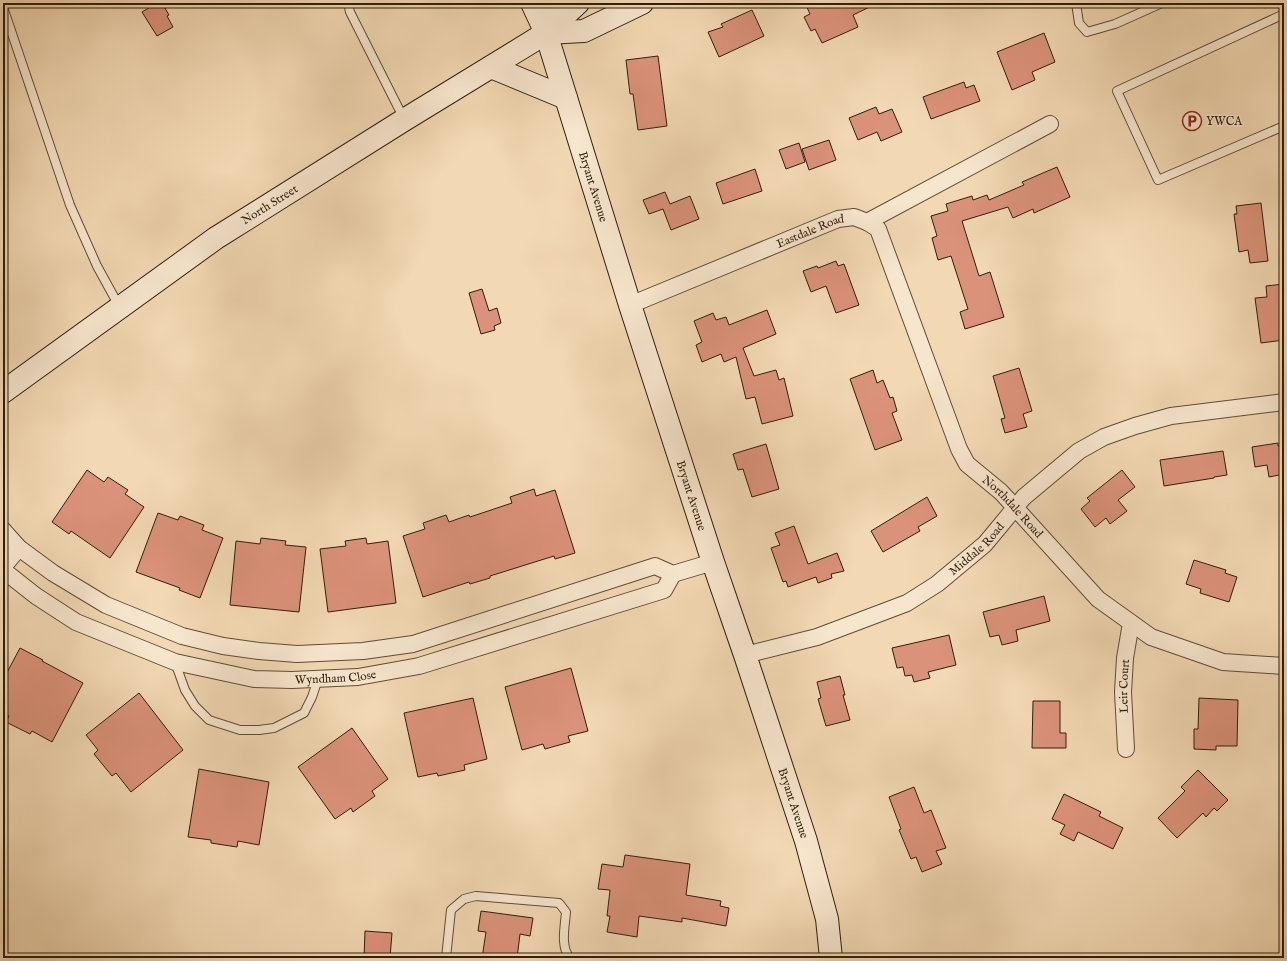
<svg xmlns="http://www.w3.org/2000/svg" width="1287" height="961" font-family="'IM FELL English',serif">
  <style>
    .building { fill: #db927a; stroke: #2f1e0b }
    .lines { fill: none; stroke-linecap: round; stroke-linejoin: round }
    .lane-casing { stroke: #604c35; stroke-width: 10 }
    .street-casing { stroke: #604c35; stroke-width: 18 }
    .secondary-casing { stroke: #2f1e0b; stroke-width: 24 }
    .lane { stroke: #f7e6ce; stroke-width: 8 }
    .street { stroke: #f7e6ce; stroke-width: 16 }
    .secondary { stroke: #f7e6ce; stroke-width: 22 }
    .labels { text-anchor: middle; stroke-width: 3; stroke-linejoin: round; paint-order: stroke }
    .poi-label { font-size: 12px; fill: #2f1e0b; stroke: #f7e6ce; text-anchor: start }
    .street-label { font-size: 12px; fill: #2f1e0b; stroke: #f7e6ce }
  </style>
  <rect width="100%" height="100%" fill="#f2d8b3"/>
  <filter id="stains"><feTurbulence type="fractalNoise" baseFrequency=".005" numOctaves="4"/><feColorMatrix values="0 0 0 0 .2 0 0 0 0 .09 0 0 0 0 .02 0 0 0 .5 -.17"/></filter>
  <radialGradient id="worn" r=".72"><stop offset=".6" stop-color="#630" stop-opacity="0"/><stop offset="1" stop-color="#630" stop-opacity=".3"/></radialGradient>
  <path class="building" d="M157,3h5l7,12 -2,1 6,11 -16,9 -15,-24z
    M805,3h73l-25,12 5,12 -36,16 -7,-14 -4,2 -7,-14 6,-3z
    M752,10l12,26 -45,21 -11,-25 15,-5 -2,-3z
    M1044,33l11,29 -23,10 3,8 -23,10 -15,-38z
    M658,56l9,70 -29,4 -5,-36h-3l-4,-34z
    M964,82l2,6 8,-3 6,16 -49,18 -8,-22z
    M876,107l3,7 13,-5 10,23 -21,9 -4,-9 -19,8 -9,-22z
    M829,140l7,20 -27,10 -7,-21z
    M799,143l6,19 -19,7 -7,-19z
    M1057,167l13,30 -36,16 -1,-4 -20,9 -5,-11 -46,14 17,55 11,-4 14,45 -39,12 -5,-17 8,-3 -17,-53 -13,4 -6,-22 5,-2 -6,-20 17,-5 -2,-7 26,-8 1,4 14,-5 2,5 35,-15 -2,-3z
    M755,169l7,22 -39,13 -7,-21z
    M665,192l5,12 20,-8 9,23 -28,11 -8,-21 -14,5 -6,-14z
    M1261,203l7,58 -18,2 -2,-13 -9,2 -5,-38h3l-1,-8z
    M836,261l2,5 6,-2 15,41 -23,8 -10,-27 -15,6 -8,-21 14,-5 1,2z
    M1284,284v56l-23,3 -6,-45 12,-1 -1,-11z
    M482,289l7,22 8,-3 4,15 -7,3 1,4 -14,4 -12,-41z
    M767,310l9,24 -33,14 11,28 22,-6 3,10 5,-2 9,38 -31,8 -7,-27 -9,2 -10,-42 -12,5 -3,-8 -19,8 -6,-17 6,-3 -8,-21 19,-8 3,7 10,-3 3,8z
    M1019,368l13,43 -9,3 4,13 -22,6 -4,-14 4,-1 -12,-42z
    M873,370l4,13 6,-3 7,18 3,-1 4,14 -5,2 10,27 -27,10 -25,-71z
    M1278,443v3l6,-1v29l-15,3 -2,-12 -12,2 -3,-20z
    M766,444l13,45 -27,8 -9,-28 -5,1 -5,-16z
    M1223,451l4,24 -13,2v1l-50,8 -4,-26z
    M87,470l17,12 4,-5 20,13 -3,4 19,13 -34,51 -39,-27 -2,3 -17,-12z
    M1122,470l13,17 -17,13 9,11 -17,13 -4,-6 -11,9 -14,-18 9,-8 -3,-3z
    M534,489l2,7 19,-6 20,63 -20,6 -1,-3 -64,20v2l-20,6 -1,-2 -46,15 -20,-61 22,-7 -2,-6 23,-8 3,7 20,-7 1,2 42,-14 -2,-6z
    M927,497l10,19 -19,11 2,4 -37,21 -12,-21z
    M158,513l20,7 2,-4 24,9 -2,5 21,8 -23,60 -21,-8 1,-2 -44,-16z
    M794,526l14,38 29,-11 7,18 -13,3 1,4 -14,5 -2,-6 -28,10 -2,-6 -3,1 -12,-34 9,-3 -5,-12z
    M261,538l25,3 -1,4 21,2 -7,65 -69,-7 6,-64 24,3z
    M366,538l1,6 21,-3 8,62 -68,9 -8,-63 26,-3 -1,-5z
    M1194,560l32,10 -1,3 12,4 -8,25 -29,-9 1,-4 -15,-5z
    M1044,596l6,25 -34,9 2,11 -16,4 -3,-10 -9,2 -7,-25z
    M949,635l7,30 -28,7 2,6 -16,4 -2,-7 -7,1 -2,-9 -6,1 -5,-20z
    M20,648l23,12 -1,1 41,22 -31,59 -20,-11 -2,3 -24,-12 3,-6 -6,-3v-33z
    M571,668l17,63 -20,5 2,6 -25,7 -2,-5 -21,6 -17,-63z
    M840,676l5,19h-2l7,25 -24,6 -8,-27 3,-1 -4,-16z
    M139,693l44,57 -52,42 -15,-19 -4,3 -18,-22 4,-4 -12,-15z
    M473,698l14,61 -23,6 1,5 -27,6 -1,-3 -19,4 -14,-64z
    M1199,698l39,2 -1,46h-21v4l-22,-1v-20h4z
    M1033,701h27v32h6v15h-34z
    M352,728l36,51 -16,12 3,5 -22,16 -2,-4 -16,11 -37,-52z
    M199,769l70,13 -10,63 -21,-4 -1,6 -26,-4v-3l-23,-3z
    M1198,770l30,30 -11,11 -3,-3 -8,9 -3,-4 -26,25 -19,-20 27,-27 -4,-4z
    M914,787l10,26 7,-3 15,38 -10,3 6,13 -20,8 -6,-15 -5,2 -12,-29 2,-1 -12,-32z
    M1064,794l37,18 -2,4 24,12 -10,21 -35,-17 -4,9 -14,-7 5,-9 -13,-6z
    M625,855l65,9 -4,31 35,6 -1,5 9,2 -3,18 -44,-8v4l-43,-6 -2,21 -30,-5 3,-16h-3l3,-26 -12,-1 4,-25 21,3z
    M481,911l52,7 -3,18 -10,-2 -3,24h-35l4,-26 -8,-1z
    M365,931l27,2 -2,25h-26z"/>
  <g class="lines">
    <defs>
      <path id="lane" d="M348,3l2,9 54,107
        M1076,3l3,20 8,9 28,-8 47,-21
        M3,7l67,198 27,61 22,40
        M1284,14l-167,77 41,89 126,-54
        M175,662l10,28 10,16 14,14 31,10h19l15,-2 30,-15 8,-16 6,-18
        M446,958l5,-48 13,-11 12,-3 83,7 7,9c-1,14 -6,35 4,46"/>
      <g id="street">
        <path id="s1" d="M867,222l11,7 81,220 8,15 34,28 97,107 53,38 72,25 61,4"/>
        <path id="s2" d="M630,305l208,-86 16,-2 13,5 183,-98"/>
        <path d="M3,530l16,18 34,25 53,32 76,31 41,10 36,5 38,3 66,-3 50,-7 242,-78 18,8 40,-12"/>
        <path d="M3,567l16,-19"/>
        <path id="s3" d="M3,570l33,26 40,26 99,40 79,17 38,1 66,-3 61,-11 245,-76 9,-16"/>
        <path id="s4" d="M745,655l72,-18 90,-34 30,-19 48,-40 39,-47 55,-46 25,-14 31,-11 36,-10 113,-14"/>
        <path id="s5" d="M1126,749l-3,-57 2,-34 6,-35"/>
      </g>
      <g id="secondary">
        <path id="s6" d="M532,3l14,30 84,272 83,257 32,93 61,186 21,78 4,39"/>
        <path d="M546,33l38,-2 58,-28"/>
        <path d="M546,33l7,-30"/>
        <path d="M491,67l75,31"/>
        <path id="s7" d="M3,392l213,-154 188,-118 142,-87 32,-30"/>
      </g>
    </defs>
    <use href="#lane" class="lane-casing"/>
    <use href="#street" class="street-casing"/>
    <use href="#secondary" class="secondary-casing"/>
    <use href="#lane" class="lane"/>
    <use href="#street" class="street"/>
    <use href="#secondary" class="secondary"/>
  </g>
  <defs>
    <symbol id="parking-ring" viewBox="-11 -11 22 22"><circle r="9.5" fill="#f7e6ce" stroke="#8f2418" stroke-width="1.5"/><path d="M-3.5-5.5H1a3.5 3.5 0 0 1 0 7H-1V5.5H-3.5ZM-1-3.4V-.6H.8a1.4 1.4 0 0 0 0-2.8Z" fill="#8f2418"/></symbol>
  </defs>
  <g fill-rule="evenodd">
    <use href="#parking-ring" x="1181" y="110" width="22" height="22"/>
  </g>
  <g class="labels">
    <g class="poi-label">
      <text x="1206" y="125">YWCA</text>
    </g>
    <g class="street-label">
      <text dy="4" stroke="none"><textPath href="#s6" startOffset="194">Bryant Avenue</textPath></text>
      <text dy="4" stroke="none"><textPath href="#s7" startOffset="326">North Street</textPath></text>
      <text dy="4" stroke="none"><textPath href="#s2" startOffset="195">Eastdale Road</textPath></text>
      <text dy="4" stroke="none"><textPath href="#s6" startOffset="518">Bryant Avenue</textPath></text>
      <text dy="4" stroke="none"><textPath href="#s1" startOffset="327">Northdale Road</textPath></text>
      <text dy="4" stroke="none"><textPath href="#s4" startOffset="259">Middale Road</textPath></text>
      <text dy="4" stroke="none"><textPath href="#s3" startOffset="359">Wyndham Close</textPath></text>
      <text dy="4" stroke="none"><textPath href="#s5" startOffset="63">Leir Court</textPath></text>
      <text dy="4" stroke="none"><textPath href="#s6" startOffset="842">Bryant Avenue</textPath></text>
    </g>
  </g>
  <rect width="1287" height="961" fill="none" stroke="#f2d8b3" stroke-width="16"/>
  <rect x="4" y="4" width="1279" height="953" fill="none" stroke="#2f1e0b" stroke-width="2"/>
  <rect x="8" y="8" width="1271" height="945" fill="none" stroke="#2f1e0b"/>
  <rect width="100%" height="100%" filter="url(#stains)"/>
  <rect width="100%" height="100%" fill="url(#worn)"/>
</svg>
